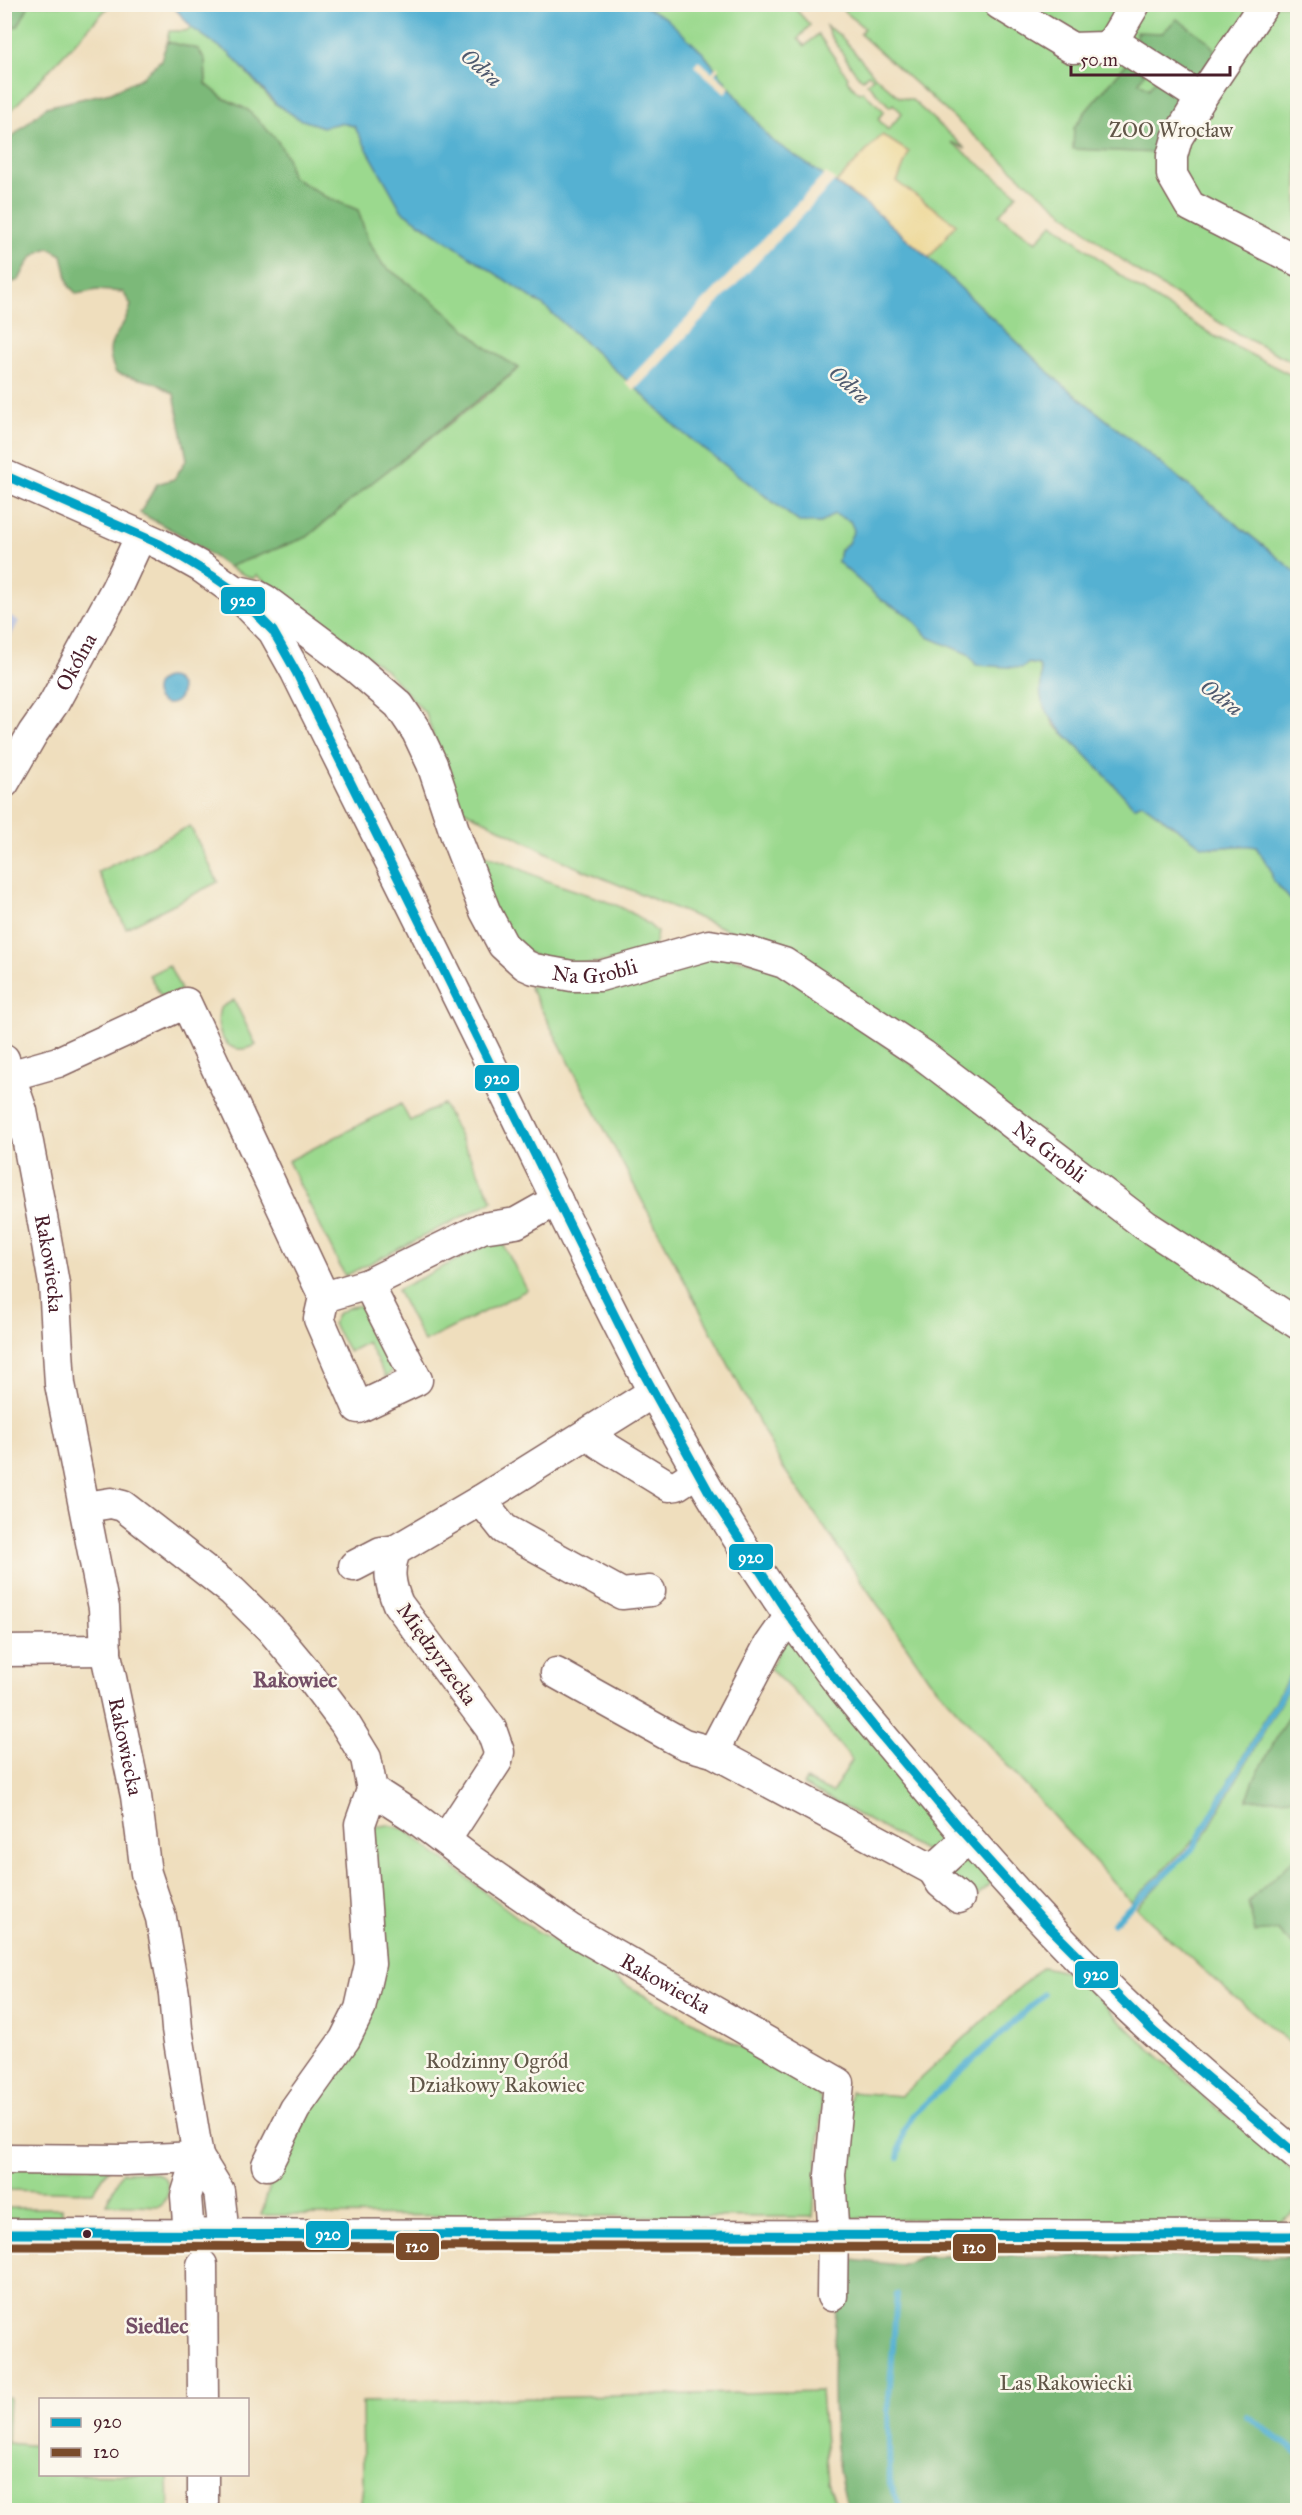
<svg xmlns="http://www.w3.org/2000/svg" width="1302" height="2515" font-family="'IM FELL Great Primer',serif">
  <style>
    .industrial { fill: #bbc3de }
    .green { fill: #9bd98e; stroke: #727c5c; stroke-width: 1.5 }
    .forest { fill: #7cb979; stroke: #636c52; stroke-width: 1.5 }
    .sand { fill: #eeda9e; stroke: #9c7c64; stroke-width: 1.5 }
    .water { fill: #54b1d2; stroke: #4f687e; stroke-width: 1.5 }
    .pier { fill: #efdebd }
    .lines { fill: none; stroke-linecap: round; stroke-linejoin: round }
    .stream { stroke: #54b1d2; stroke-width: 6 }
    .minor-casing { stroke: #84625e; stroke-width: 33 }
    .minor { stroke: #fff; stroke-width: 30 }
    .bus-1-casing { stroke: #fbf7ec; stroke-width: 14 }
    .bus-2-casing { stroke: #fbf7ec; stroke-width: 14 }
    .bus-1 { stroke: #04a2c6; stroke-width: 9 }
    .bus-2 { stroke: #7a4b2a; stroke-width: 9 }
    .bus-dot { fill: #4a1f2b; stroke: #fbf7ec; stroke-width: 2 }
    .labels { text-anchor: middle; stroke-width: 5; stroke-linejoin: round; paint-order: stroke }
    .park-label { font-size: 21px; fill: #625749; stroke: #fbf7ec }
    .street-label { font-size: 21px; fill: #4a1f2b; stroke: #fbf7ec }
    .water-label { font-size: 22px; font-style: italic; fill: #4e596e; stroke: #fbf7ec }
    .neighbourhood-label { font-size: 22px; font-weight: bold; fill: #744f66; stroke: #fbf7ec }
    .line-badge { stroke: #fbf7ec; stroke-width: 2 }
    .badge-label { font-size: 16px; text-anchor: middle; font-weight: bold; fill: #fff }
  </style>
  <rect width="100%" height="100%" fill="#fbf7ec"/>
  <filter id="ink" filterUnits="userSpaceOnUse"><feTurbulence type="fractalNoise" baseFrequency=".0167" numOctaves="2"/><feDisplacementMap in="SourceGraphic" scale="12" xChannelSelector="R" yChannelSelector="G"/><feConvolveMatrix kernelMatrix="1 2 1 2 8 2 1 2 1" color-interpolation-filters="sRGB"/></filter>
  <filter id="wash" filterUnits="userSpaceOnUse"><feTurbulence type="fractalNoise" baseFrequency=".008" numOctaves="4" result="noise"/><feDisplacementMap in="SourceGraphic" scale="24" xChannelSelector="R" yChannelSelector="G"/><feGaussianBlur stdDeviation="1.35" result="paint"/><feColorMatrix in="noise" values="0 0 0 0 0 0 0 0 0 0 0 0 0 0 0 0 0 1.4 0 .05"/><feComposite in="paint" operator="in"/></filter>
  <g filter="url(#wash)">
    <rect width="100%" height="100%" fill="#efdebd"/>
    <path class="industrial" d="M5,612l14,9 -14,27z"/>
    <path class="green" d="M29,5h81l-105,112v-89l13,-2z
      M640,5h152l18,20 -12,14 7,7 13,-12 30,43 -1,3 12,13 3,-2 22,20 -6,8 10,11 14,-17 -9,-9 -3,3 -23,-24 6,-5 -5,-4 -5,5 -6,-4 -27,-40 -4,-9 14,9 35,41 24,21 13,3 54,49 -15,-7 66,52 -18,21 37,27 17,-19 80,62 81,51 83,42v195l-239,-192 -129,-123 -59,-51 -100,-68 -67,-86z
      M837,5h460v359l-59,-30 -98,-61 -27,-20 -88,-72 -165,-147 4,-6z
      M192,28l38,26 45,50 48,22 17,-3 14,3 48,85 142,95 96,86 38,37 121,93 22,1 13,-9 16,7 5,9 -7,13 -8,7 -2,12 42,37 30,17 18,21 40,17 71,11 14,59 89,79 33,24 38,21 34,-3 9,2 14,21 3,12 24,27v409l-519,-365 -209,-87 -113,-58 -30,-92 -41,-45 -129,-94 -3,4 -25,-12 79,-30 67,-56 107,-81 38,-32 -30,-18 -52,-46 -54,-39 -15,-24 -10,-31 -34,-14 -33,-20 -4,-19 -39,-47 -25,-12 -17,-14 -1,-24 -7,-11 -31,-7 2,-11h16z
      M190,826l28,56 -92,46 -28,-56z
      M482,855c24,5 39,15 61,24 39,16 83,22 114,53l-2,12 -6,10 -15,6 -81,6 -46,-25 -32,-77z
      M709,953l63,13 525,368v328l-101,176 -65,64 -202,-223 -147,-213 -253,-480 25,2 47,-3z
      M169,965l12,25 -13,7 -7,-1 -12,-21z
      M234,1000l22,45c-28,14 -43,-11 -36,-37z
      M401,1104l9,17 33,-17 50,97 -148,75 -57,-115z
      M500,1238l27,52 -103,52 -27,-52z
      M364,1305l31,63 -9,10 -19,-36 -18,10 -16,-28 4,-10 13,-7z
      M786,1637l165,196 -13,18 -11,1 -124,-67 3,-5 26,13 20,-33 -50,-60 -32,-31z
      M1297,1674v30l-3,1 -47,94 50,-1v58l-3,2 -17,72 20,20v99l-86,-72 -75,-69 67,-70z
      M388,1825l16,4 126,98 108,65 179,96 5,16 -9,113 -552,-2 12,-39 27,-63 58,-71 15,-215z
      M962,1855l31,25 -16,16 -4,-5 -4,4 -17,-19 1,-9z
      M1042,1967l30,6 63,62 71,64 80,64 12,16 -1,31 -19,13 -426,-5 -10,-16 8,-110 51,4z
      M5,2166l105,1 -17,25 -88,-2z
      M122,2172c14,0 43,-5 46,13 2,10 -2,14 -9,21l-53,-2z
      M5,2208h57v13h-57z
      M821,2391l7,91 10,28h-478l3,-25 -1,-83z
      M5,2397h4l-2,46 33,3v28l128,1 1,35h-164z"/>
    <path class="forest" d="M4,5h25l-11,21 -13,2z
      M1177,19l31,22 7,10 -10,24 -11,4 -58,-35v-12l26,1z
      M167,42l31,7 7,11 1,24 17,14 25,12 29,30 10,17 4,19 33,20 34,14 10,31 15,24 54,39 52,46 30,18 -145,113 -67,56 -79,30 -45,-31 -43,-23 17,-29 17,-5 13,-20 -13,-65 -18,-11 -40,-10c-17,-35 7,-36 15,-68l-8,-13 -26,-2 -20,4 -8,-8 -7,-31 -13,-7c-18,5 -22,16 -30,32l-14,5v-142l41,-36 65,-15 30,-14 20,-18z
      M1128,62l17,11 -6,9 10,7 6,-9 34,21 -27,49 -6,3 -83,-4 1,-21 12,-17z
      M1297,1704v94l-50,2 6,-18 41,-77z
      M1297,1856v94l-20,-20 -22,2 -7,-30z
      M923,2256l374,1v253h-448c-23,-63 -17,-184 -7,-251l58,6z"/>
    <path class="sand" d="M882,135l27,17 -12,30 59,42 -27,34 -59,-51 -34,-24z"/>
    <path class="water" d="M640,4l26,14 37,35 67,86 100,68 59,51 129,123 239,192v334l-24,-27 -3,-12 -14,-21c-18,-4 -35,3 -54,-1l-60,-43 -8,4c-17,-19 -34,-37 -51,-55 -18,-18 -31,-28 -41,-51 -5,-13 3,-21 -3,-36l-10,-2 -7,5 -46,-3 -8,-11 -40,-17 -18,-21 -30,-17 -42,-37 2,-12 8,-7 6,-13 -4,-9 -16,-7 -13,9 -22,-1 -121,-93 -38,-37 -96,-86 -142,-95 -48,-85 -14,-3 -17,4 -24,-8 -23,-15 -46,-50 -38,-26 -20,-23z
      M155 691a13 13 0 1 1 26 0a13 13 0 1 1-26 0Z"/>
    <path class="pier" d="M698,60l14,12 5,-6 2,3 -4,5 15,13 -5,6 -31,-27z
      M826,173l10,7 -80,84 -122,127 -9,-8z"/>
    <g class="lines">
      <path class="stream" d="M1113,1923l79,-74 106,-182
        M898,2158l6,-28 8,-14 132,-122
        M897,2294l-9,117 2,72 11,27
        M1247,2416l51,37"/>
    </g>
  </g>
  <g filter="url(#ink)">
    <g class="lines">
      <defs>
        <g id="minor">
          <path d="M999,4l73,44 32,-1 9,-6 22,-37"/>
          <path d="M1264,4l-63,94 -24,40 -5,18v19l18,31 108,55"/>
          <path d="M1113,41l88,57"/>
          <path id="s1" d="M4,475l156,69 41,23 32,23 23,5 9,5 91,68 43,37 18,27 15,32 26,78 27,69 18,34 22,20 9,4 38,7h28l109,-31 36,6 39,12 139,92 222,170 153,99"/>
          <path d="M233,590l40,41 23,41c71,144 144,287 214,432 85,174 166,351 278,510 36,53 77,102 118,150 72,87 146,171 227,248 53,50 109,97 165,144"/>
          <path id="s2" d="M4,783l29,-50 21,-30 62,-114 25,-54"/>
          <path id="s3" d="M4,1059l18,52 23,122 9,51 6,100 44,224 2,46 30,142 10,77 15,45 13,76 3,35 21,128 -12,39 3,39"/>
          <path d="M9,1076l49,-14 128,-59 138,294 -5,22 39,89 59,-28 -49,-96 -44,13"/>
          <path d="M368,1284l114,-56 34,-5 41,-23"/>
          <path d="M590,1432l9,11 70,43 8,-1 20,-13"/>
          <path d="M481,1500l23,29 118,65 28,-3"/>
          <path d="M86,1507l25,-4 12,3 109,85 38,37 35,42 39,52 22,36 6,32 -12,34 10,140 -10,45 -15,30 -50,70 -28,56"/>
          <path d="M354,1566l27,-14 15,-2"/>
          <path d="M4,1651l102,-1"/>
          <path d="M556,1673l115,64 13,7 29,8 220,118 35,-32"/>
          <path d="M713,1752l55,-105 21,-30"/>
          <path id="s4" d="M372,1790l42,27 57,43 99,69 269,154 -9,92 3,49 -1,72"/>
          <path d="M446,1839l51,-78 2,-9 -8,-23 -93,-125c-8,-19 -11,-35 -2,-54l85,-50 171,-107"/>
          <path d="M933,1870l8,13 18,15"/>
          <path d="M198,2157l21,34 5,44"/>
          <path d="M4,2159l120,1 74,-3"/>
          <path d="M4,2234l1294,2"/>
          <path d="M202,2265l1,135"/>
          <path d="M203,2474v36"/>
        </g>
      </defs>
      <use href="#minor" class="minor-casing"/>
      <use href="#minor" class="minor"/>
      <defs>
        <path id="bus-1" d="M4,475l156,69 51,31 22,15 40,41 23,41 343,693 70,127 79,122 42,58 45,56 85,101 85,94 108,108 145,125
          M4,2234l1294,2"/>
        <path id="bus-2" d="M4,2246l1294,2"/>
      </defs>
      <use href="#bus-1" class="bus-1-casing"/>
      <use href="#bus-2" class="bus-2-casing"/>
      <use href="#bus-1" class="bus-1"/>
      <use href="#bus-2" class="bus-2"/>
    </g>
  </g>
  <circle class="bus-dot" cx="87" cy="2234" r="5"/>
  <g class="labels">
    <g class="park-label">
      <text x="1171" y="137">ZOO Wrocław</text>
      <text x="497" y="2068">Rodzinny Ogród<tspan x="497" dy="24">Działkowy Rakowiec</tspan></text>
      <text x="1066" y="2390">Las Rakowiecki</text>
    </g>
    <g class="street-label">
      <text dy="7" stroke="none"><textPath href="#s2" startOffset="141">Okólna</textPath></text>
      <text dy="7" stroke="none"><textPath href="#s1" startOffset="825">Na Grobli</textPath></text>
      <text dy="7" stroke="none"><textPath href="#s1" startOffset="1347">Na Grobli</textPath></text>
      <text dy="7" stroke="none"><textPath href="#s3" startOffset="210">Rakowiecka</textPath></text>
      <text transform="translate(437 1654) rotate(54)" y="7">Międzyrzecka</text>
      <text dy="7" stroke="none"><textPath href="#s3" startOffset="700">Rakowiecka</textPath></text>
      <text dy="7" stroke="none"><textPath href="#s4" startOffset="352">Rakowiecka</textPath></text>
    </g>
    <g class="water-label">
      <text transform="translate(482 67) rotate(41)" y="8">Odra</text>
      <text transform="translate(850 384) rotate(41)" y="8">Odra</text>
      <text transform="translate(1222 697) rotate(37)" y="8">Odra</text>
    </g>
    <g class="neighbourhood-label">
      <text x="295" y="1687">Rakowiec</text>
      <text x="157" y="2333">Siedlec</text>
    </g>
  </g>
  <g class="line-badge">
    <rect x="220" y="586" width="46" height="29" rx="6" fill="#04a2c6"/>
    <rect x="474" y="1064" width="46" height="28" rx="6" fill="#04a2c6"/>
    <rect x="728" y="1543" width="46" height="28" rx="6" fill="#04a2c6"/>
    <rect x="1074" y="1960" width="45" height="29" rx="6" fill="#04a2c6"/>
    <rect x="305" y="2220" width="45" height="29" rx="6" fill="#04a2c6"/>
    <rect x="395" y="2232" width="45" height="29" rx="6" fill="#7a4b2a"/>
    <rect x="952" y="2233" width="45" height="29" rx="6" fill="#7a4b2a"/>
  </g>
  <g class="badge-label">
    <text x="243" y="606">920</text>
    <text x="497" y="1084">920</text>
    <text x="751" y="1563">920</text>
    <text x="1096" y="1980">920</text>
    <text x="328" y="2240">920</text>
    <text x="417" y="2252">120</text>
    <text x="974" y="2253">120</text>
  </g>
  <rect width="1302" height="2515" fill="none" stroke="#fbf7ec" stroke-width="24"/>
  <rect x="39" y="2398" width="210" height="78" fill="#fbf7ec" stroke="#b4a19f" stroke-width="1.5"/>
  <rect x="51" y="2418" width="30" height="9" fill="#04a2c6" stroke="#b4a19f" stroke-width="1.5"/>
  <text x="93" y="2428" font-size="18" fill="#4a1f2b">920</text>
  <rect x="51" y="2448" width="30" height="9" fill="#7a4b2a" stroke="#b4a19f" stroke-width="1.5"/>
  <text x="93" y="2458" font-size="18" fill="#4a1f2b">120</text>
  <path d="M1071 66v9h159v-9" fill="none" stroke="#4a1f2b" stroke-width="3"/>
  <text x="1080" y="66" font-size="18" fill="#4a1f2b" stroke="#fbf7ec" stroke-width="4.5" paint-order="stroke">50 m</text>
</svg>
